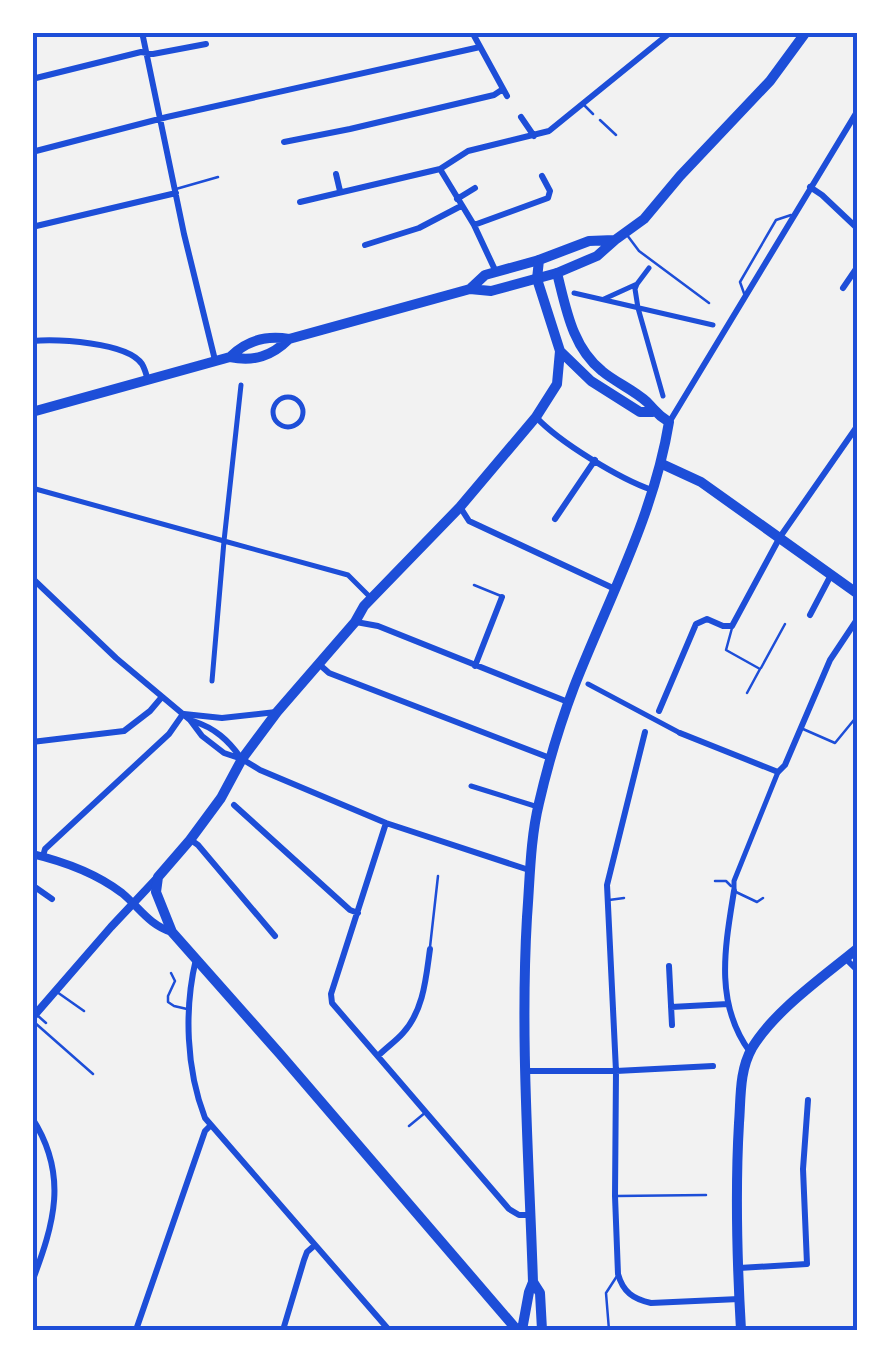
<svg xmlns="http://www.w3.org/2000/svg" width="890" height="1363" font-family="Cabin,sans-serif">
  <style>
    .lines { fill: none; stroke-linecap: round; stroke-linejoin: round }
    .service { stroke: #1d4ed8; stroke-width: 2.5 }
    .pedestrian { stroke: #1d4ed8; stroke-width: 5 }
    .minor { stroke: #1d4ed8; stroke-width: 6 }
    .tertiary { stroke: #1d4ed8; stroke-width: 8 }
    .primary { stroke: #1d4ed8; stroke-width: 10 }
    .trunk { stroke: #1d4ed8; stroke-width: 10 }
    .neatline { fill: none; stroke: #1d4ed8; stroke-width: 4 }
  </style>
  <rect width="100%" height="100%" fill="#f2f2f2"/>
  <g class="lines">
    <path class="service" d="M584,105l9,9
      M600,120l16,15
      M176,189l42,-12
      M627,235l12,16 70,52
      M745,296l-5,-14 36,-62 15,-5
      M474,585l27,11
      M732,628l-6,22 34,19 -13,24
      M761,668l24,-44
      M803,729l32,14 23,-28
      M715,881h11l5,5
      M736,892l21,10 6,-4
      M609,900l15,-2
      M430,947l8,-71
      M171,973l4,8 -7,15v6l6,4 13,3
      M57,992l27,19
      M37,1015l9,8
      M34,1022l59,52
      M409,1126l17,-14
      M617,1196l89,-1
      M609,1330l-3,-37 11,-17"/>
    <path class="pedestrian" d="M637,284l-2,5 3,19 25,88
      M574,293l139,32
      M604,299l33,-15 12,-16
      M241,385l-17,156 124,34 21,21
      M273 412a15 15 0 1 1 30 0a15 15 0 1 1-30 0Z
      M32,488l192,53 -12,140
      M588,684l92,49
      M471,786l67,21
      M734,891v-10l44,-109"/>
    <path class="minor" d="M142,32l42,202 31,126
      M472,32l35,64
      M32,79l109,-27 12,2 53,-10
      M521,117l13,19
      M284,142l66,-13 144,-34 9,-6
      M32,152l135,-35 313,-70
      M440,169l34,56 22,47
      M336,174l4,17
      M810,187l12,8 36,34
      M457,199l18,-11
      M300,202l140,-33 28,-18 81,-20 122,-99
      M474,225l74,-27 2,-7 -8,-15
      M32,227l144,-34
      M365,245l54,-17 42,-22
      M843,288l15,-22
      M32,341c25,-2 95,1 110,23 3,5 4,10 6,16
      M536,417c23,25 84,62 116,73
      M670,421l188,-311
      M460,507l9,14 146,68
      M555,519l40,-59
      M32,578l84,80 74,62 12,16 22,17 18,6 18,11 126,53 143,47
      M810,615l21,-40
      M356,622l22,4 190,76
      M320,665l9,8 221,85
      M475,666l27,-69
      M659,711l37,-87 11,-5 16,7h9l48,-89 78,-112
      M184,714l38,4 54,-6
      M193,721c22,7 35,19 48,37
      M645,732l-38,153 9,186 -1,125 3,78c5,18 15,25 33,29l88,-4
      M680,733l98,39 7,-7 45,-105 28,-42
      M32,742l92,-11 26,-20 11,-13
      M234,805l116,105 8,3
      M386,823l-55,171 1,9 177,206 10,6h11
      M191,840l7,5 77,91
      M43,856l2,-7 124,-115 14,-20
      M32,885l20,14
      M734,891c-9,56 -20,112 16,161
      M196,959c-12,50 -10,110 9,159l184,212
      M846,959l12,12
      M669,966l3,59
      M671,1007l57,-3
      M858,1032v45
      M379,1055c8,-8 17,-14 24,-22 21,-23 23,-56 27,-84
      M526,1071h90l97,-5
      M32,1118c37,57 22,106 0,164
      M739,1268l68,-4 -4,-95 5,-69
      M136,1330l69,-199 5,-5
      M283,1330l21,-70 3,-8 8,-7"/>
    <path class="tertiary" d="M32,854c30,7 65,20 90,39 17,14 27,32 50,39
      M32,1018l79,-91 47,-50"/>
    <path class="primary" d="M470,289l15,-14 54,-15
      M230,357c24,5 42,-1 59,-18
      M32,412l198,-55c16,-16 36,-22 59,-18l181,-50 21,2 66,-18
      M662,464l39,18 157,112
      M741,1330c-4,-69 -6,-138 -2,-207 2,-25 0,-52 13,-75 23,-38 71,-71 106,-100"/>
    <path class="trunk" d="M614,240l-25,1 -50,19 -2,19 23,72 31,30 49,31h13
      M533,1282l7,11 2,37
      M517,1330l-237,-276 -108,-122 -16,-40 2,-15 32,-37 31,-42 21,-39 35,-47 78,-90 9,-16 96,-99 76,-90 21,-33 3,-33
      M522,1330l7,-38 4,-10c-4,-122 -13,-244 -6,-365 3,-38 3,-77 12,-114 9,-39 21,-79 35,-116 34,-87 80,-172 95,-265 -13,-8 -13,-11 -22,-20 -13,-12 -32,-20 -45,-31 -30,-24 -36,-63 -45,-98l40,-17 18,-16 29,-21 36,-43 90,-95 36,-49"/>
  </g>
  <rect width="890" height="1363" fill="none" stroke="#ffffff" stroke-width="70"/>
  <rect x="35" y="35" width="820" height="1293" class="neatline"/>
</svg>
